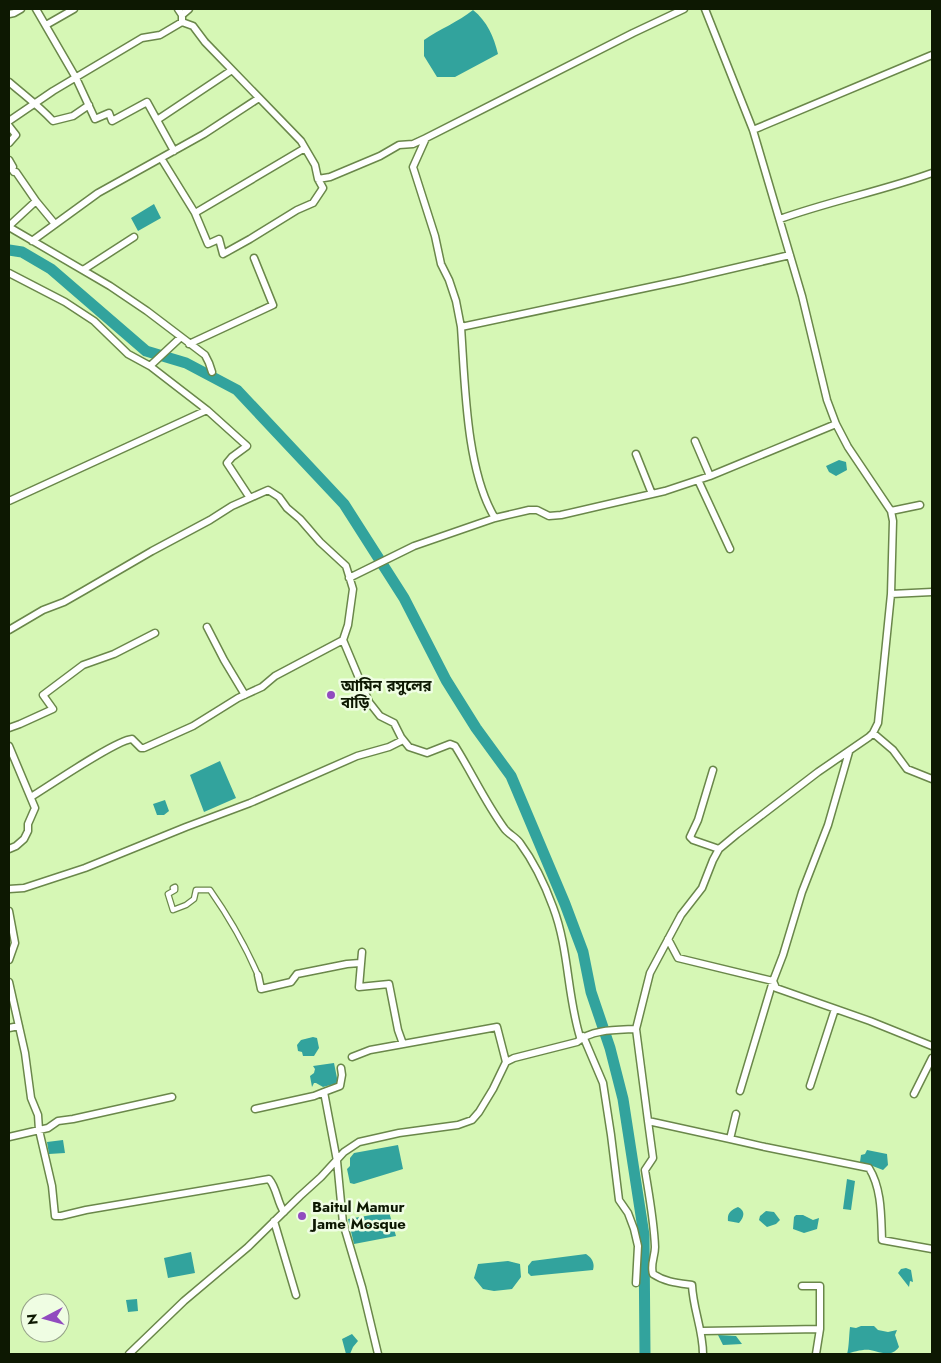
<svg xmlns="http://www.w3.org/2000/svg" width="941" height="1363" font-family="Jost,'Noto Sans Bengali',sans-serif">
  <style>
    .water { fill: #32a39d }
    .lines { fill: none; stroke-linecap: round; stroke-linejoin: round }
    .river { stroke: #32a39d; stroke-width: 11 }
    .pedestrian-casing { stroke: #6a874a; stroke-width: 7 }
    .minor-casing { stroke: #6a874a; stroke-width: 9 }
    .pedestrian { stroke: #fff; stroke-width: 4.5 }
    .minor { stroke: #fff; stroke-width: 6 }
    .poi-dot { fill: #914bbf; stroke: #effde3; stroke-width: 2 }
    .labels { text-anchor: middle; stroke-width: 5; stroke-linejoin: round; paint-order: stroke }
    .poi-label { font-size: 15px; font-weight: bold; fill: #0d1802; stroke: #effde3; text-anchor: start }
  </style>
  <rect width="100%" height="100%" fill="#d6f7b5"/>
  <path class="water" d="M473,10c14,11 21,27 25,44l-43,23h-18l-13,-21v-16c16,-11 34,-18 49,-30z
    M154,204l7,14 -23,13 -7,-13z
    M839,460l7,2 1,8 -11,6 -7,-4 -3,-6z
    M220,761l16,37 -32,14 -14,-37z
    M165,800l4,11 -5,4h-7l-4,-11z
    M313,1037l4,1 2,10 -5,8h-11l-1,-4 -4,-1 -1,-6 4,-5z
    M334,1063l4,20 -15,4 -7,-4h-2l-2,4 -2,-11 4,-3 1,-4 -2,-3z
    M63,1140l2,13 -16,1 -2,-12z
    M398,1145l5,24 -49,15 -4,-1 -3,-14 3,-3v-8l4,-5z
    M867,1150l20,4 1,11 -5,5 -13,-5h-7v-3h-3l1,-7 4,-1z
    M847,1179l8,2 -4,29 -8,-1z
    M738,1207c8,4 6,10 1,16l-11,-2c-1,-8 3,-11 10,-14z
    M766,1211l8,1 6,8 -4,4 -9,3 -8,-7 1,-4z
    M389,1212l7,24 -42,8 -6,-25z
    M796,1215h7l10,5 6,-2 -2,11 -13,4 -11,-4 1,-12z
    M191,1252l4,21 -27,5 -4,-20z
    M586,1254c6,4 9,9 7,16l-62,6 -3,-3v-7l4,-5z
    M508,1261l12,3 1,13 -9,12 -18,2 -11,-2 -9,-11 4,-14z
    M906,1268l5,2 2,12 -3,-1 -1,6 -11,-14 3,-4z
    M137,1299l1,12 -10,1 -2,-12z
    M861,1326h13l4,4 10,2 9,-2 -2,5 4,12c-8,11 -18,5 -29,3 -7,-1 -17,2 -23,4 2,-6 2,-19 3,-27l6,1z
    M352,1334l6,7 -5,6 -3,7h-4l-4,-15z
    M718,1335l18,1 6,8 -19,1z"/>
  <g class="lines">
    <path class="river" d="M9,250l13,2 29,17 95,82 40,12 51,27 107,114 60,94 42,82 30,48 35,48 54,128 18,48 8,40 19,56 13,51 21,136 1,119"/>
    <defs>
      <path id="pedestrian" d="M173,888l2,-1v3l-7,4 5,16 13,-5 8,-6 2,-9h14c19,27 35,55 48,85"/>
      <path id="minor" d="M36,9l40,69 19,41 14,-6 3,8 35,-19 27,49
        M178,9l4,6v7
        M684,9l-51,24 -207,105 -13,29 22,69 6,28 8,16 7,21 5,26 222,-47 107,-25
        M705,9l48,121 49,166 25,104 9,24 12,23 43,64 2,10 -2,73
        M9,14l5,-1 7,-4
        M182,15l7,-6
        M46,25l28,-16
        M9,82c15,13 30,24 44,39l20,-5 16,-11
        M157,120l75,-50
        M9,121l44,-30 89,-53 18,-3 22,-13 11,4 12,16 96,99 14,24 3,14 5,9 -10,15 -16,7 -47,29 -27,15 -4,-15 -11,5 -13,-31 -34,-55 43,-24 55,-36
        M9,126l7,9 -7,8
        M753,130l179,-75
        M9,160l4,7 -1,2 2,3h2l20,29
        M318,179l12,-2 50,-21 19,-11 14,-1 13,-6
        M195,213l110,-65
        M780,219c50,-18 102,-28 152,-46
        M9,226l27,-25 19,23
        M9,227l101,59 37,25 58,44 4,8 3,9
        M32,241l66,-48 63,-35
        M83,270l51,-33
        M9,273l56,29 29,19 34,33 22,12 57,44 40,36 -15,11 -5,6 23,35
        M461,327c4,56 5,144 34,191
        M189,344l84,-39 -19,-47
        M150,366l31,-29
        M695,441l15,35
        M636,454l16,40
        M698,480l32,69
        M9,501l198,-91
        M891,511l29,-6
        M349,578l65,-32 81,-28 34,-8h8l12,6 12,-1 104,-24 45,-15 126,-52
        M207,627l17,33 21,35
        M9,630l34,-20 21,-8 21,-12 67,-39 58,-31 22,-14 36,-16 11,7 8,11 13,11 20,23 26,24 7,23 -5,36 -5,15 26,62 11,14 14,7 7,14 8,10 18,6 23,-9 5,2c17,27 30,56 49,82 4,6 12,9 16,15 14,19 25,42 33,64 16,42 14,88 27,130l3,-1 20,47 8,52 8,65 9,13 6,16 4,17 -2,37
        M9,728l11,-4 33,-15 -10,-14 40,-30 31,-11 41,-21
        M873,733l20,17 14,19 25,10
        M9,746l26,62 -7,16v7l-4,8 -8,7 -7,3
        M713,770l-15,50 -8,17 3,3 26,9
        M31,797c18,-11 85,-57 101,-58l9,9h3l49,-22 45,-28 24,-11 13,-11 68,-36
        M9,889l15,-1 61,-20 101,-41 64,-24 107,-47 32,-9 14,-7
        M9,911l6,32 -6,17
        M668,939l10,19 95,23 3,7 94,33 62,25
        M362,952l-3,35 30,-3 9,46 5,14
        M258,975l3,14 30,-7 6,-8 50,-10 13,-1
        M9,982l16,71 6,45 7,17 1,15 13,56 3,30h6l25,-6 183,-31c8,9 8,23 15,33
        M9,1028l10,-2
        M636,1029l12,92 82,18 6,-25
        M352,1057l18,-7 127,-23 9,35
        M341,1068l1,7 -2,11 -16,6 13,69 6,62 19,64 16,67
        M810,1086l25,-77
        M740,1091l33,-110 10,-26 19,-63 26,-67 21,-73
        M914,1094l18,-36
        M255,1109l59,-13 10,-4
        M648,1121l5,37 -8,12c4,25 9,51 10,77 0,10 -5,17 -2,27 12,8 24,9 39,11 1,24 11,45 11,69
        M9,1137l39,-9 10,-7 15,-2 99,-22
        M730,1139l35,8 104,21c13,21 12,48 13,72l50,9
        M274,1221l22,74
        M702,1331l118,-2v-43h-18
        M129,1354l55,-53 64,-54 52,-51 21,-19 23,-25 15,-10 40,-9 59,-8 14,-5 7,-8 14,-23 13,-27 8,-4 63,-16c15,-13 40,-12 59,-13l14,-56 31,-58 21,-27 11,-28 6,-11 18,-15 81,-62 51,-35 4,-4 5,-10 13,-129 41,-2
        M816,1354l4,-25"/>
    </defs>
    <use href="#pedestrian" class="pedestrian-casing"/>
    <use href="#minor" class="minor-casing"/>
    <use href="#pedestrian" class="pedestrian"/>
    <use href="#minor" class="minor"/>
  </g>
  <g class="poi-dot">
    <circle cx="331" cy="695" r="5"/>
    <circle cx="302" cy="1216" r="5"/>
  </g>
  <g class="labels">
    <g class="poi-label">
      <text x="341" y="691">আমিন রসুলের<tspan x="341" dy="17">বাড়ি</tspan></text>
      <text x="312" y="1212">Baitul Mamur<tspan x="312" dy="17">Jame Mosque</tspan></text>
    </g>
  </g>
  <rect width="941" height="1363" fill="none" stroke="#0d1802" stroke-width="20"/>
  <g transform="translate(45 1318) rotate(264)"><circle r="24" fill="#effde3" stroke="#95a189"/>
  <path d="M0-4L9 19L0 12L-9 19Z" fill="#914bbf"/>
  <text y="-8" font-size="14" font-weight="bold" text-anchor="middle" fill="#0d1802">N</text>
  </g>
</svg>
